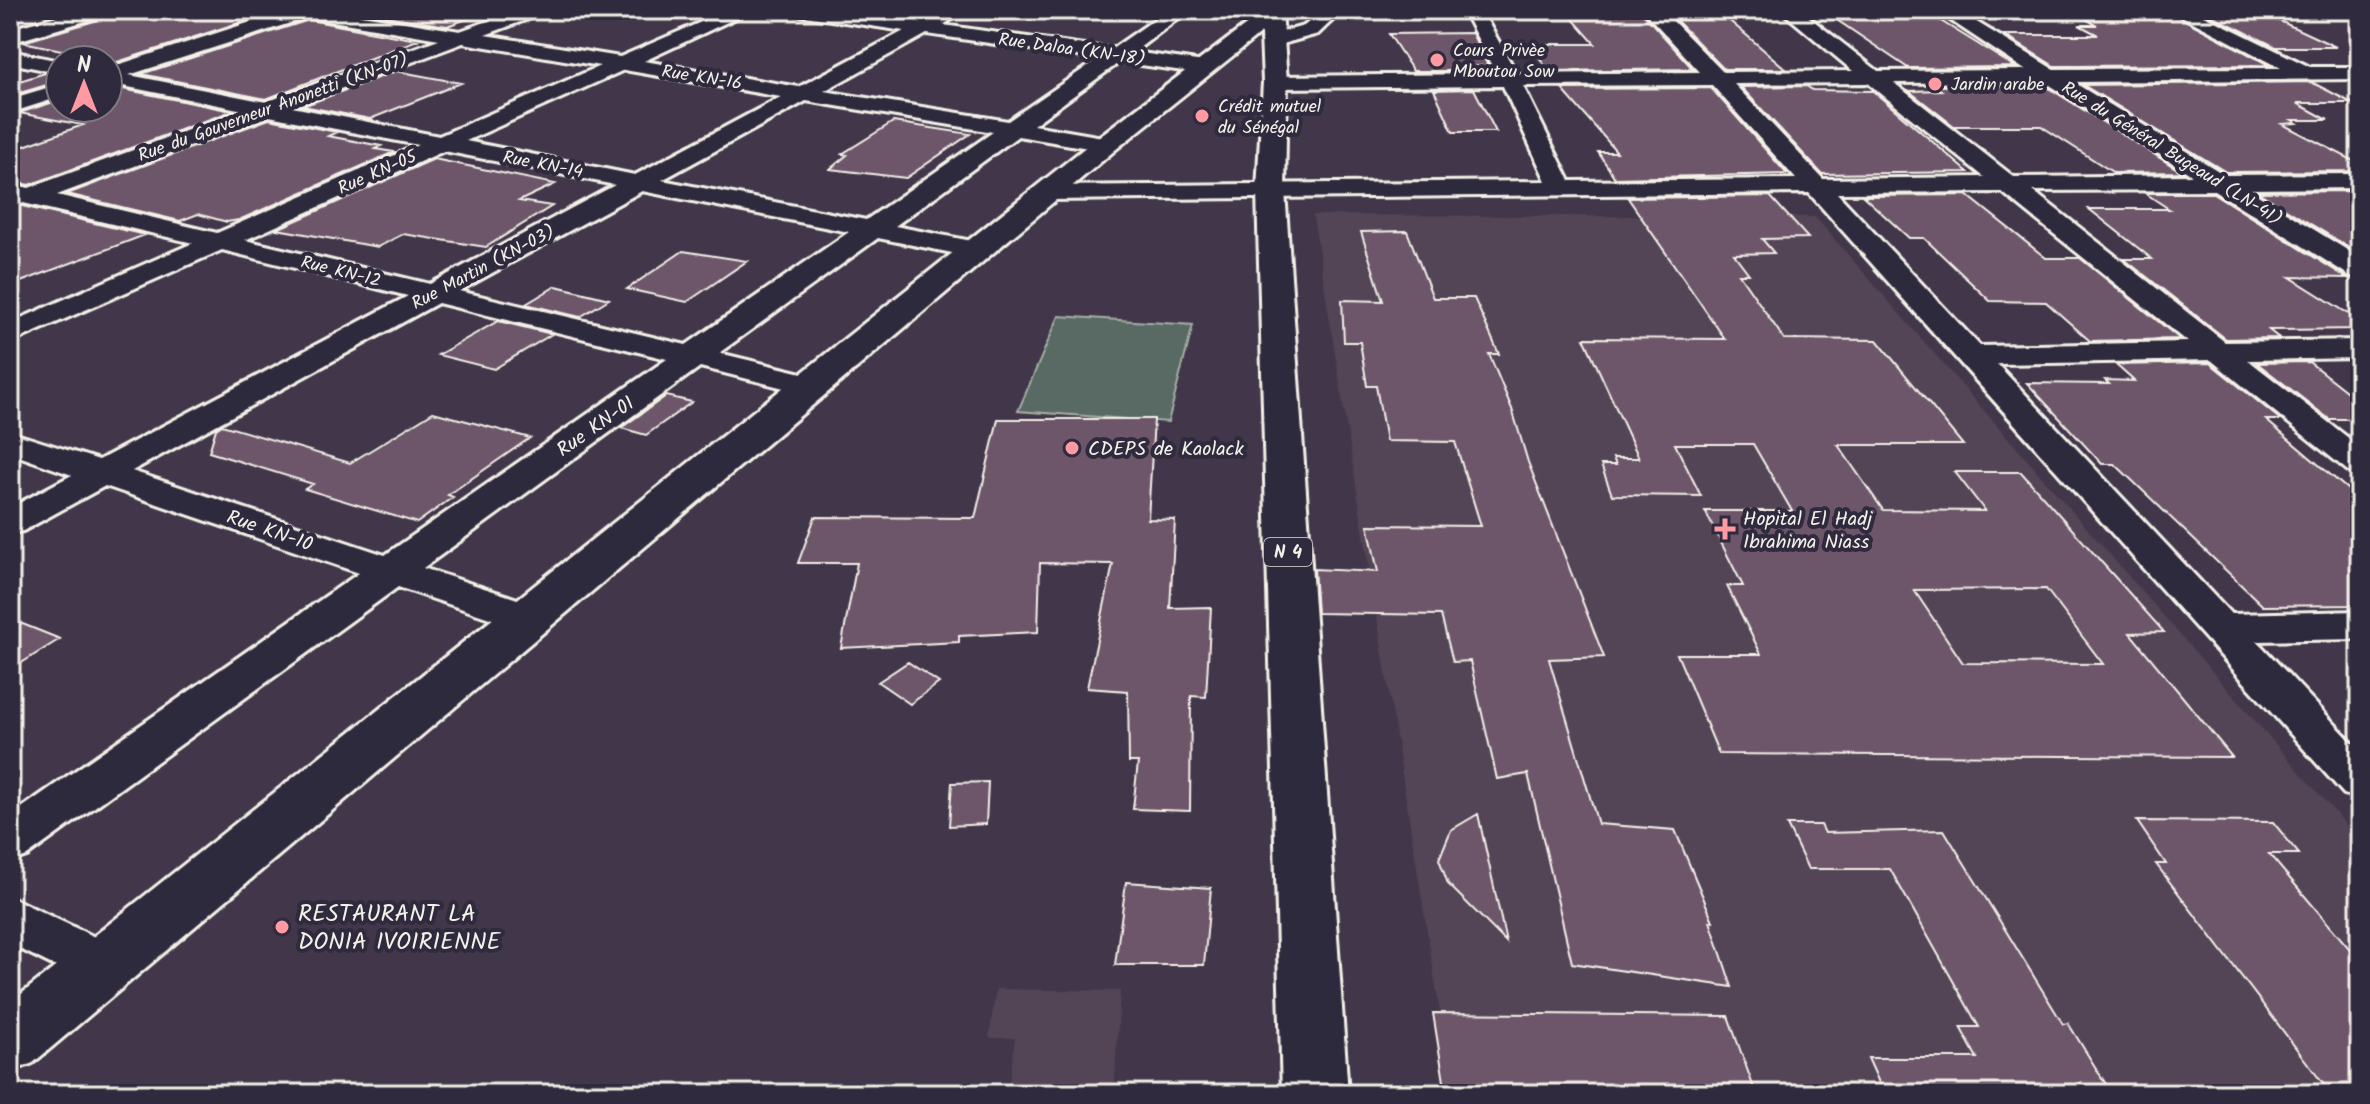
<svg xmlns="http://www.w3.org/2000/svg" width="2370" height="1104" font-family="Kalam,sans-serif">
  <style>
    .built { fill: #524457 }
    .green { fill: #586a63; stroke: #a6aea6; stroke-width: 2 }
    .building { fill: #6d566a; stroke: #f4f1e8; stroke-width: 2; fill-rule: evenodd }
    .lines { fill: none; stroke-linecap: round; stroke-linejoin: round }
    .street-casing { stroke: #f4f1e8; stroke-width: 6 }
    .secondary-casing { stroke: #f4f1e8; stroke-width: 6 }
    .primary-casing { stroke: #f4f1e8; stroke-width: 6 }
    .street { fill: #2f2a3d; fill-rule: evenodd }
    .secondary { fill: #2f2a3d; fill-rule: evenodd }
    .primary { fill: #2f2a3d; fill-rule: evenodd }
    .poi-dot { fill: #ff9aa2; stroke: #2f2a3d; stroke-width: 3 }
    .labels { text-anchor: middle; stroke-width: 8; stroke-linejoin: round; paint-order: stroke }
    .far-street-label { font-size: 18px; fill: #f4f1e8; stroke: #2f2a3d }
    .far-poi-label { font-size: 18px; fill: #f4f1e8; stroke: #2f2a3d; text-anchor: start }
    .shield { fill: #2f2a3d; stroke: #b9b5b5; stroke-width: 2 }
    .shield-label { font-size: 18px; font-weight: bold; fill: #f4f1e8 }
    .street-label { font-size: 20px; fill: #f4f1e8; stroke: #2f2a3d }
    .poi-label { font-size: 20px; fill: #f4f1e8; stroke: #2f2a3d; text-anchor: start }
    .near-poi-label { font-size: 24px; fill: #f4f1e8; stroke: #2f2a3d; text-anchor: start }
  </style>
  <rect width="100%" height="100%" fill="#42374a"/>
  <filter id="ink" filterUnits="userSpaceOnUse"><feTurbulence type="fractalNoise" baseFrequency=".0125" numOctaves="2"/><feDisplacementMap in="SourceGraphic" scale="16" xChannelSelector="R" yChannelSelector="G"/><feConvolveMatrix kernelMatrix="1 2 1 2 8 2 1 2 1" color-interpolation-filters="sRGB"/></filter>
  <g filter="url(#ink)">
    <path class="built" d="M1313,215l502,2 545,624v253h-907z
      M996,989l124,2 -6,103h-106l7,-56h-26z"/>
    <path class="green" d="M1059,316l134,9 -25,97 -150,-11z"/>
    <path class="building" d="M132,10h146l-170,55v-5h-21l8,-3 -72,-15z
      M349,10h128l1,5 -31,11z
      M1565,10h75l53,59 -145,2 -17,-27h64z
      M1666,10h51l69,59h-62z
      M1822,10h101l92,57 -107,1z
      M2069,10h98l102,55 -215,1 -50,-31h94l-19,-10h18z
      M2200,10h56l80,37h-60z
      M309,20l108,20 -151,59 -125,-25z
      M1472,33l16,33 -25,1 2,4h-52l-24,-37z
      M396,71l65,12 -91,36 -67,-13z
      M45,73l15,3v5l-50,15v-12z
      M2311,82l41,21h-55l31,17h-36l5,3 -15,1 78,40v7l-134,1 -143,-87z
      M2044,85l138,87 -68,1 -73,-47h-87l-45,-35 32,-1 -6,-4z
      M108,86l124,25 -203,74 -19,-4v-30l73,-26 -64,-12 41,-13v8h48z
      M1807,86l5,4 61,1 95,81 -146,2 -81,-87z
      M1711,88l76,86 -172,4 -17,-26h19l-55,-63z
      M1474,89l22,43h-43l-19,-42z
      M269,119l68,13 -9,4 53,10 -6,3 19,3 -155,68 -12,2 -29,-8 -18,7 -113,-27z
      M893,122l77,12 -64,44 -76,-9 17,-14 -5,-1z
      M434,159l121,25 -36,17 33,5 -66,41 -83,-13 -25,13 -101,-18z
      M2360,191v63l-102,-62z
      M2145,193h68l134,85 -57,-1 70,44v8l-91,1 10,8 -53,1 -102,-80h28l-63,-50h80z
      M1967,195l79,63h34l100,81 -90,2 -44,-39 -56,-1 -66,-63h-15l-46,-42z
      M1770,196l38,42 -46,1 12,14 -40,1 15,20h-10l45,65 93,1 86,105h-125l45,65 102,1 -30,-39h66l143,160 -34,1 102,124 -513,-3 -42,-100h84l-34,-68h16l-38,-75h87l-39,-67h-78l26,52 -89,-1 -11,-30h15l-3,-7h26l-55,-120 141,1 -97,-141zM2046,589l57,75 -140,-1 -49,-73z
      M10,201l8,4 127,30 -135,51z
      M1407,231l26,67h41l25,56h-10l23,55 16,53 76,195 -55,2 49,165 77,6 38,91h-3l22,66 -160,-24 -44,-189 -31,5 -27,-118 -17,1 -12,-47 -124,-2 -3,-44 64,3 -10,-47 113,1 -26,-84 -69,-1 -10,-55h-9l-7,-44h-16l-2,-42 41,1 -22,-69z
      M683,251l64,10 -60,41 -60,-13z
      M556,286l53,13 -29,18 -54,-13z
      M498,321l54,13 -58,35 -56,-14z
      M2309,362l51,40v17h-31l-72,-56z
      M2210,363l71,57h-15l94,80v105l-97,1 -148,-142h-13l-75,-81 82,1 -4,-4 29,1 -18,-16z
      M666,396l26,6 -46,33 -25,-7z
      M433,412l97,26 -82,57 5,2 -36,26 -112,-34 8,-5 -104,-32 7,-23 6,-4 128,38z
      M998,419h156l-6,100 27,1 -5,88 41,-1 -5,90 -15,-1 -1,115 -57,-2 5,-47h-9l-1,-71 -41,-3 26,-124 -73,-1 -2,69 -79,4v6l-118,6 16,-85h-59l17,-46 160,1z
      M10,619l50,20 -50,31z
      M908,662l31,21 -29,21 -32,-22z
      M988,782l-2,42 -37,2 3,-43z
      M1478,814l28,128 -58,-58 -9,-25 12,-29z
      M2137,821l136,1 26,32h-30l91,107v133h-29l-175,-230h10z
      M1787,825h34l4,8 119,-3 119,194 5,-1 44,71h-228l-16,-36h109l-17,-31h19l-89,-158h-82z
      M1126,882l85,6 -7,77h-89z
      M1433,1013l295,3 28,78h-310z"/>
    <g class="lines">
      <defs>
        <path id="street" d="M288,10h42l130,21 59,-21h26l-3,4 -57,21 135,22 109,-47h24l-109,51 155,26 105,-56 -106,-16 -9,-5h48l84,12 22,-12h23l-23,15 169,24 56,-39h21l-55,42 70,10 10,6 -10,6 -84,-12 -87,63 81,14 4,5 -4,5 -8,2 -88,-15 -123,90 92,18 3,6 -3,6 -10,2 -99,-20 -159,115 104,25 5,7 -5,7 -11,3 -112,-28 -277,201 122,40 6,10 -6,10 -14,4 -133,-45 -371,269 -17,6v-46l349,-243 -254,-87 -82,45 -13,3v-26l62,-33 -62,-22v-21l89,28 309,-164 -186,-46 -212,93v-20l183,-80 -174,-41 -9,-4v-14l19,4 214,-78 -135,-27v-15zM309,17l130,22 -173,63 -137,-27zM927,34l171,25 -90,62 -184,-30zM463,43l137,23 -161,70 -147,-29zM624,70l157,27 -146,78 -169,-34zM806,101l187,31 -127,88 -204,-40zM269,116l149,29 -201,88 -160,-38zM444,151l171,34 -185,99 -185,-44zM642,191l207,41 -163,113 -227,-54zM438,303l229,56 -282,196 -253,-84z
          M1323,10h20l-25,24 -47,13 -10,-6 3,-4 40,-11z
          M1463,10h18l36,64 183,-2 -57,-62h19l61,62 130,-1 -73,-61h20l78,61 147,-1 -90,-60h22l96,59 228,-1 -111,-58h23l117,57h50v12l-287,3 152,93 135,-1v14l-112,1 112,69v20l-10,-2 -136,-86 -181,1 192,151 135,-2v18l-112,2 112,87v27l-12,-3 -137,-111 -214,4 234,250 129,-3v28l-103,2 103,110v48l-16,-5 -535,-601 -762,7 -9,-2 -3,-5 3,-5 9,-2 499,-5 -43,-95 -228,2 -10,-6 10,-6 221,-2zM2045,82l147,93 -178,2 -120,-94zM1868,83l116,94 -161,2 -89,-95zM1712,85l84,94 -226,2 -47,-95zM2002,192l186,150 -208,4 -143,-153z
          M10,51l50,10v12l-50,-10z
          M60,84v13l-50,16v-14z
          M10,897l112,53 8,17 -8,17 -19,6 -93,-46z"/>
        <path id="secondary" d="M79,10h34l-4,4 -99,29v-14z
          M1266,10h24l-175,140 -1082,913 -23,9v-69l1087,-865z"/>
        <path id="primary" d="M1260,10h22l5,72 -2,109 63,903h-66l-25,-903 6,-109z"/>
      </defs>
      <use href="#street" class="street-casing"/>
      <use href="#secondary" class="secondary-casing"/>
      <use href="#primary" class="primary-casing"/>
      <use href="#street" class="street"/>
      <use href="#secondary" class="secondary"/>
      <use href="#primary" class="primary"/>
    </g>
  </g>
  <g class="poi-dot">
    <circle cx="1437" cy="60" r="8"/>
    <circle cx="1935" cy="84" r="8"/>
    <circle cx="1202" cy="116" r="8"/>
    <circle cx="1072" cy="448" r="8"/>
    <path d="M1721 517h8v8h8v8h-8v8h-8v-8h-8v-8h8z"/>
    <circle cx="282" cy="927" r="8"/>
  </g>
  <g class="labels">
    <g class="far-street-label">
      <text transform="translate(1072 49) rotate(8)" y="6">Rue Daloa (KN-18)</text>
      <text transform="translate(702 77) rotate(9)" y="6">Rue KN-16</text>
      <text transform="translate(273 107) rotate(-20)" y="6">Rue du Gouverneur Anonetti (KN-07)</text>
      <text transform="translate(2172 153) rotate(32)" y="6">Rue du Général Bugeaud (LN-41)</text>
      <text transform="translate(543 164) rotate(11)" y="6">Rue KN-14</text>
      <text transform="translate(377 172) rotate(-24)" y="6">Rue KN-05</text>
      <text transform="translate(483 267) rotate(-28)" y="6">Rue Martin (KN-03)</text>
      <text transform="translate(341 271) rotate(14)" y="6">Rue KN-12</text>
    </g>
    <g class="far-poi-label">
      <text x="1453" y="56">Cours Privèe<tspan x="1453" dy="21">Mboutou Sow</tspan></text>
      <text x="1951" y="90">Jardin arabe</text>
      <text x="1218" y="112">Crédit mutuel<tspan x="1218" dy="21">du Sénégal</tspan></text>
    </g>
    <rect class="shield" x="1264" y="538" width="48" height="28" rx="6"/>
    <g class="shield-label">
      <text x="1288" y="558">N 4</text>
    </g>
    <g class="street-label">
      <text transform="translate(595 426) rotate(-35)" y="7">Rue KN-01</text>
      <text transform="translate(270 530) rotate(19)" y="7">Rue KN-10</text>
    </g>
    <g class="poi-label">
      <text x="1088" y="455">CDEPS de Kaolack</text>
      <text x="1743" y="525">Hopital El Hadj<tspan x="1743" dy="23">Ibrahima Niass</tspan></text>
    </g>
    <g class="near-poi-label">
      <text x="298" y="921">RESTAURANT LA<tspan x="298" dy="28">DONIA IVOIRIENNE</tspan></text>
    </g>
  </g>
  <rect width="2370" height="1104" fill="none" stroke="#2f2a3d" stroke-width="40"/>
  <rect x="20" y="20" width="2330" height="1064" fill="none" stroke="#f4f1e8" stroke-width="3" filter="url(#ink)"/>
  <g transform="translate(84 84)"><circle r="38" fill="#2f2a3d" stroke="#7e7a81" stroke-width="2"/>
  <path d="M0-6L14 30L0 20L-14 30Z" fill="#ff9aa2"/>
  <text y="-12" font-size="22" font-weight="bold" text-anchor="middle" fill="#f4f1e8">N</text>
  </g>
</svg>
